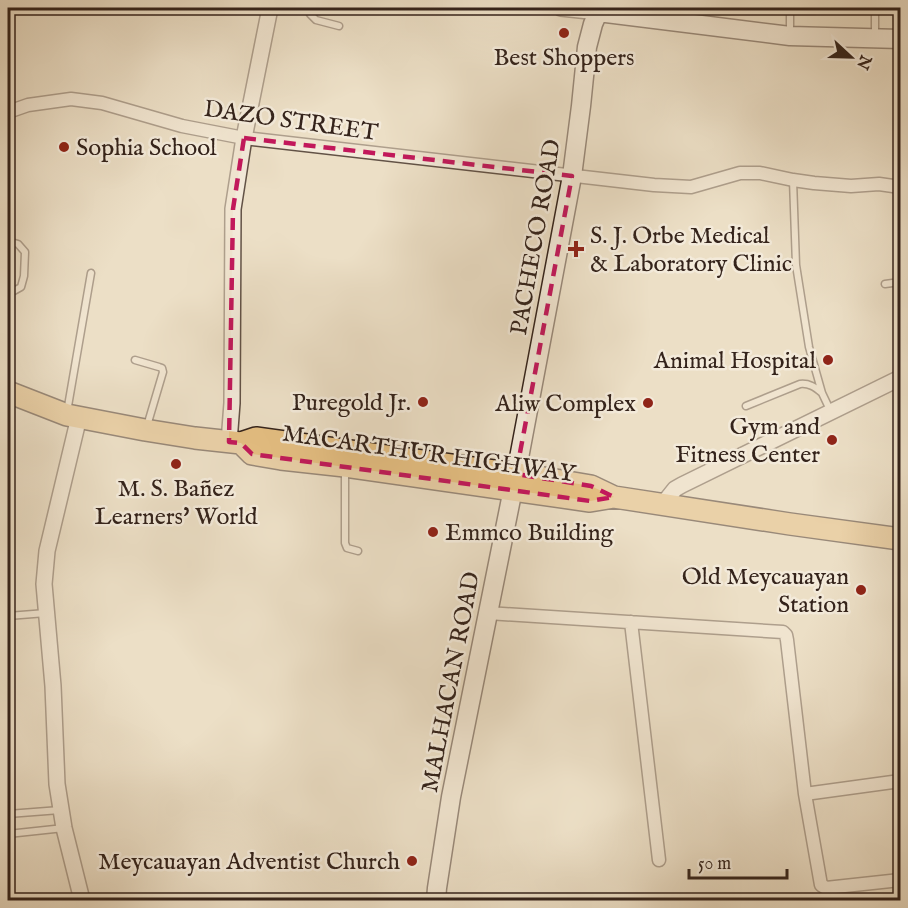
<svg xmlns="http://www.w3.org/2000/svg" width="908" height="908" font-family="'IM FELL English',serif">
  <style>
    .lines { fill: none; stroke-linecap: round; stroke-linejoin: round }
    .service-casing { stroke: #625246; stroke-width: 9 }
    .minor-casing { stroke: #625246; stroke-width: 15 }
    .tertiary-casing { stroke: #625246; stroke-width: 18 }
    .secondary-casing { stroke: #34231b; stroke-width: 21 }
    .trunk-casing { stroke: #34231b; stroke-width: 24 }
    .service { stroke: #f3eada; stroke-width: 6 }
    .minor { stroke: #f3eada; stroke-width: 12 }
    .tertiary { stroke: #f3eada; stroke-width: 15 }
    .secondary { stroke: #f3eada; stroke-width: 18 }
    .trunk { stroke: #e6c083; stroke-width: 21 }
    .marked { fill: none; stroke: #c2185b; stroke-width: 4.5; stroke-dasharray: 12 8; stroke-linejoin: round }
    .poi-dot { fill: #8f2418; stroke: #f3eada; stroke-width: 2 }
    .labels { text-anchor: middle; stroke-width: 5; stroke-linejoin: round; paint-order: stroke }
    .poi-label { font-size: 24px; fill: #34231b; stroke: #f3eada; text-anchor: end }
    .street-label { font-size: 24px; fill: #34231b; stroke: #f3eada }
  </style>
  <rect width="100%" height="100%" fill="#ecdfc6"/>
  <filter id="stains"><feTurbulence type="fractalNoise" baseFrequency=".00333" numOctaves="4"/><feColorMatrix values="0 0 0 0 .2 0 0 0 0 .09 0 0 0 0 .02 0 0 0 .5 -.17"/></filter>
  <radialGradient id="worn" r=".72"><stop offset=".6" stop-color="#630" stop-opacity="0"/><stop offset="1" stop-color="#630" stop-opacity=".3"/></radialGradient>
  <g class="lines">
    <defs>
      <path id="service" d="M311,8l-1,6 6,6 23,6
        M875,8v29
        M897,8l1,29
        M790,35v-27
        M793,180l3,85 13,82 13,46 9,19
        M8,241l10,3 7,8 -1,24 -3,11 -9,5h-4
        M885,284l15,-2
        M135,360l24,7 3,1 1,4 -16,54
        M746,406l54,-22c9,-1 15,3 22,9
        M67,412l24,-139
        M345,470v73l2,5 11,3
        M8,616l38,-3
        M8,814l52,-4
        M8,834l56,-6"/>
      <path id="minor" d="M8,112l20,-7 43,-6 31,4 80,23 62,12 410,47 37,2 49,-14h20l33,7 21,3 37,3 28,-2 21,3
        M488,613l295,19 3,3 1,5 18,154 16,91 5,3 74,-8
        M631,622l28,238
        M805,794l95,-13"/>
      <path id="tertiary" d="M561,8l37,4
        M79,417l-32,134 -3,33 9,102 4,98 7,44 18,72
        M229,442l3,-39 1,-194 11,-71 26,-130
        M663,504l12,-15 7,-4 218,-107"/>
      <path id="secondary" d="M598,12l192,24 110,3
        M436,900l1,-12 14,-91 65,-323 56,-298 9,-70 6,-59 6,-23 7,-16"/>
      <path id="trunk" d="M8,392l59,23 78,15 50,8 46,5 15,-5 282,39 53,9 23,11
        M241,443l11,11 29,5 64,7 245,35 24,-4 176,27 110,15"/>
    </defs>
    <use href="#service" class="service-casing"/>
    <use href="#minor" class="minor-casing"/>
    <use href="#tertiary" class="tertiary-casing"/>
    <use href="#secondary" class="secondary-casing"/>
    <use href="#trunk" class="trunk-casing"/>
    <use href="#service" class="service"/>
    <use href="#minor" class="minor"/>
    <use href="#tertiary" class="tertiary"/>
    <use href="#secondary" class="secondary"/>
    <use href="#trunk" class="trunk"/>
  </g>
  <path d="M0 0H908V908H0ZM244,138l328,38 -56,298 75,12 23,11 -24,4 -338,-47 -11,-11 -12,-1 4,-233z" fill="#ecdfc6" fill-opacity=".55" fill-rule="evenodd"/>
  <path class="marked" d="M244,138l328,38 -56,298 75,12 23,11 -24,4 -338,-47 -11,-11 -12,-1 4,-233z"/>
  <g class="poi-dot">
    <circle cx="564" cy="33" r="6"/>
    <circle cx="64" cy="147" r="6"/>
    <path d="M573 240h6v6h6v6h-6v6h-6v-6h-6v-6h6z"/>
    <circle cx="828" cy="360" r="6"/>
    <circle cx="423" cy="402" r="6"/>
    <circle cx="648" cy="403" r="6"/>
    <circle cx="832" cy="440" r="6"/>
    <circle cx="176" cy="464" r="6"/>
    <circle cx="433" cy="532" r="6"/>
    <circle cx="861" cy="590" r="6"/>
    <circle cx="412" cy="861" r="6"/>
  </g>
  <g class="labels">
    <g class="poi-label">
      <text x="564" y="65" text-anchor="middle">Best Shoppers</text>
      <text x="76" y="155" text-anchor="start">Sophia School</text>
      <text x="590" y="243" text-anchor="start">S. J. Orbe Medical<tspan x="590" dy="28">&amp; Laboratory Clinic</tspan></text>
      <text x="816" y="368">Animal Hospital</text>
      <text x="411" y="410">Puregold Jr.</text>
      <text x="636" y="411">Aliw Complex</text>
      <text x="820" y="434">Gym and<tspan x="820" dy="28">Fitness Center</tspan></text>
      <text x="176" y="496" text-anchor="middle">M. S. Bañez<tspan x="176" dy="28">Learners' World</tspan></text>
      <text x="445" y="540" text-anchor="start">Emmco Building</text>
      <text x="849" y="584">Old Meycauayan<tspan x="849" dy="28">Station</tspan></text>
      <text x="400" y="869">Meycauayan Adventist Church</text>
    </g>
    <g class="street-label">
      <text transform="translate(291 120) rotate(8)" y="8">DAZO STREET</text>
      <text transform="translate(535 237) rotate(-80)" y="8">PACHECO ROAD</text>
      <text transform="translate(429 453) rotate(8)" y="8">MACARTHUR HIGHWAY</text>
      <text transform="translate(450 682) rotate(-79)" y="8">MALHACAN ROAD</text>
    </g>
  </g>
  <rect width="908" height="908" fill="none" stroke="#ecdfc6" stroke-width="30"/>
  <rect x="9" y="9" width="890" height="890" fill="none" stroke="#34231b" stroke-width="3"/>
  <rect x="15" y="15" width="878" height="878" fill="none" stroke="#34231b" stroke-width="1.5"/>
  <g transform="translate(851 57) rotate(112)" stroke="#f3eada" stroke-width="4.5" paint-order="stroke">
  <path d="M0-4.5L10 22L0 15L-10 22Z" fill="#34231b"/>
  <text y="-9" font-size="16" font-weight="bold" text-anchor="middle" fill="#34231b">N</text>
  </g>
  <path d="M689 869v9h98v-9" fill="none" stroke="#34231b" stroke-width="3"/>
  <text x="698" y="869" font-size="18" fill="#34231b" stroke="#f3eada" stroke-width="4.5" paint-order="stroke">50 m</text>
  <rect width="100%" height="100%" filter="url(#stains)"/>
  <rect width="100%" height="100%" fill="url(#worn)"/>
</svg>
